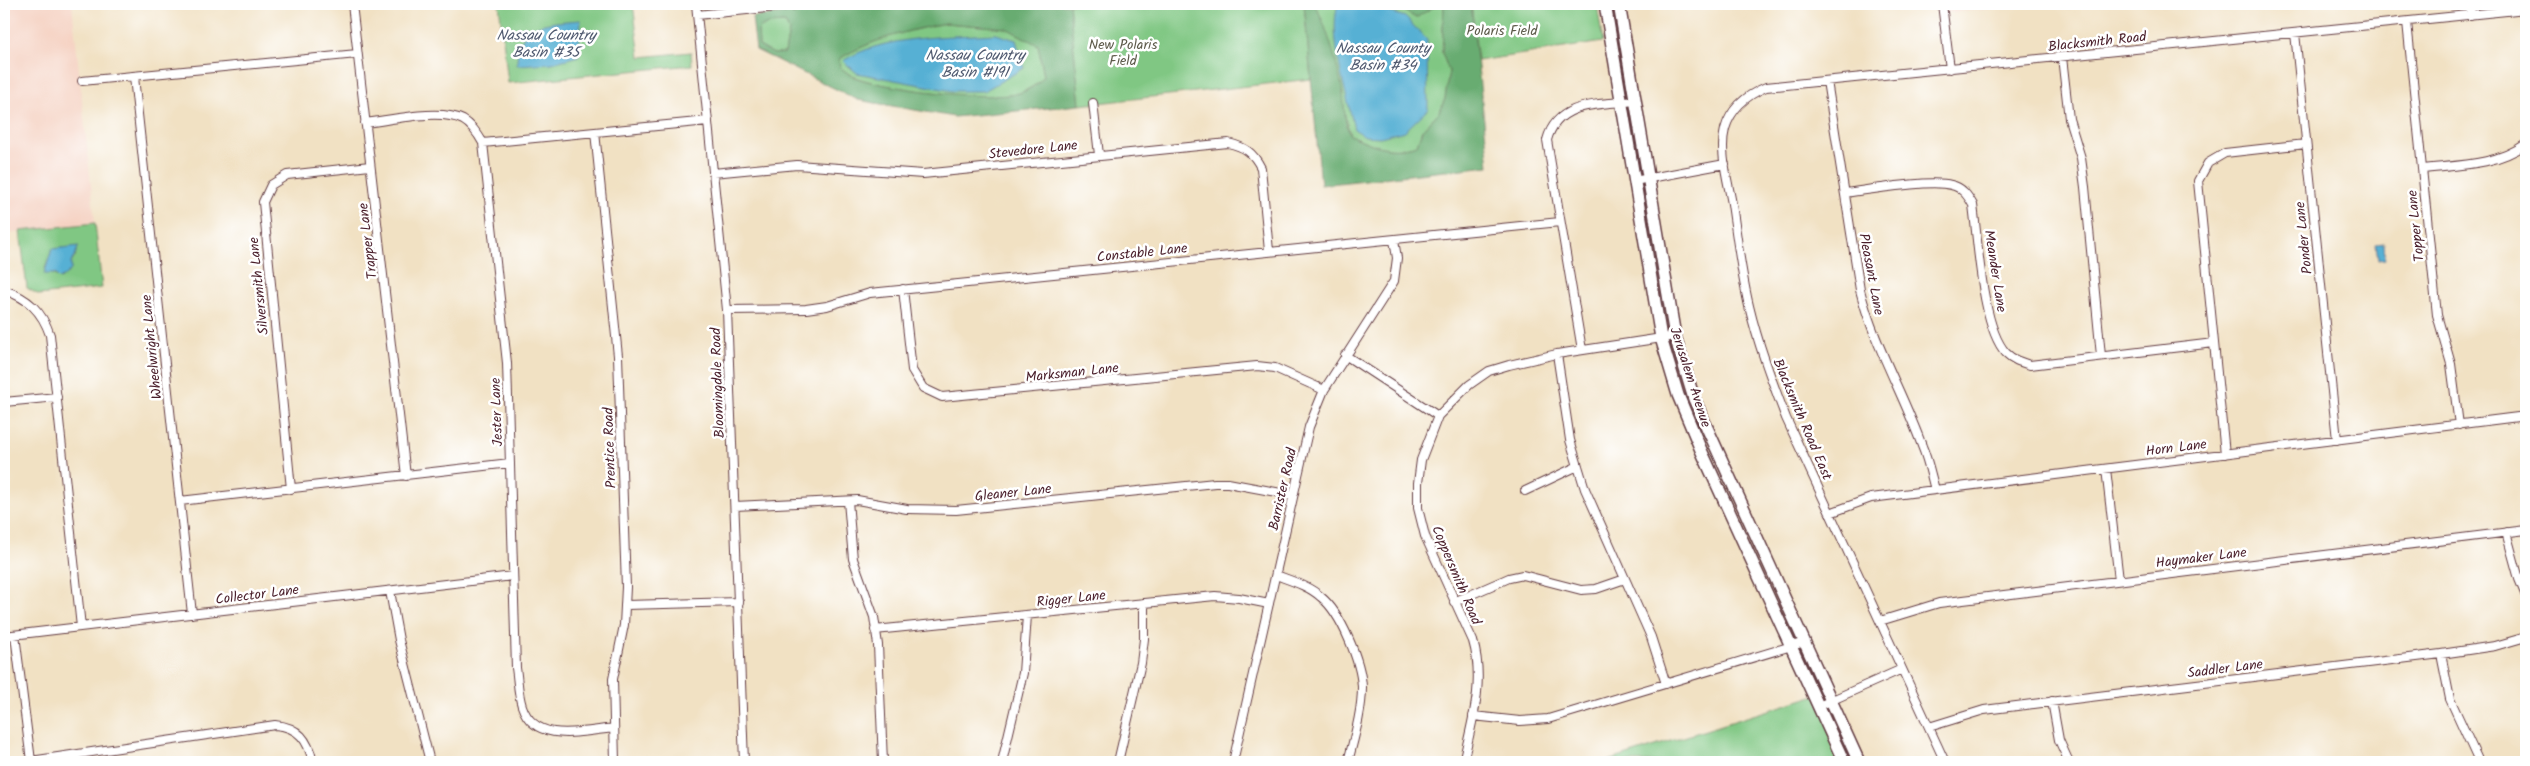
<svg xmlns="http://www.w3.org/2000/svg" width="2530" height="766" font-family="Kalam,sans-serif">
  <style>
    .built { fill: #f5d2c2 }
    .green { fill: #80c783; stroke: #657357; fill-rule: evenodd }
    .forest { fill: #68ac71; stroke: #59664e; fill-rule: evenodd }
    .water { fill: #57b0d4; stroke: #506880 }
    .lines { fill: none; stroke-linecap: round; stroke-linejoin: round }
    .minor-casing { stroke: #633c42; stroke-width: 10 }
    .secondary-casing { stroke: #633c42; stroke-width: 14 }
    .minor { stroke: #fff; stroke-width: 8 }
    .secondary { stroke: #fff; stroke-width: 11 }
    .labels { text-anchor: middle; stroke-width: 5; stroke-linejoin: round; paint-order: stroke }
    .park-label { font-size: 14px; fill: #5d5a4a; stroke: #fff }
    .street-label { font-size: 14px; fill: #4a1f2b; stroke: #fff }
    .water-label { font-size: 15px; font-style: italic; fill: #4f596f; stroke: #fff }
  </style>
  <rect width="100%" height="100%" fill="#fff"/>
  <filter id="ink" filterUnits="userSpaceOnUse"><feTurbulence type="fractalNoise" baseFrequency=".02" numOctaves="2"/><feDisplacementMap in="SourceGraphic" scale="10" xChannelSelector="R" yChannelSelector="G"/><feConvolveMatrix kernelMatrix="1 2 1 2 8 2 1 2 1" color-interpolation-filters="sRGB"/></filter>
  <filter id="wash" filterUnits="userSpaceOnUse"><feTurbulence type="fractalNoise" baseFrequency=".0096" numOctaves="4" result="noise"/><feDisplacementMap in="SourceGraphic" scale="20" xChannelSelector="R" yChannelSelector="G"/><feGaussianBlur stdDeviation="1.12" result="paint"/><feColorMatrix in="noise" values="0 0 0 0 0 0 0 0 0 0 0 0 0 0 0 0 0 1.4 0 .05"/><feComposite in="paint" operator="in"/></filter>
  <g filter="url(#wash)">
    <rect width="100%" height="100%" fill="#f1e1c3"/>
    <path class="built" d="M4,4h68l23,219 -91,11z
      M1942,4h95l-94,9z"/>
    <path class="green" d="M499,4h134l7,53 51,-5 1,13 -184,18z
      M1069,4h235l7,75 -231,26z
      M1311,4h81l24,14 12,-9 16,-5 -2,49 7,18 -4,28 -6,13 -17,18 -5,15c-27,8 -42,1 -67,-10l-33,-126z
      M1471,4h126l6,38 -125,19z
      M785,23l4,7 -4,23 -11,1 -15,-8 -1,-15c7,-9 16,-7 27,-8z
      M945,23l62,5 31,17 6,31c-5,8 -15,13 -24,17 -26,10 -143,-5 -167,-17 -5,-2 -9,-6 -13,-9l-1,-8c33,-20 68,-28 106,-36z
      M95,223l7,65 -63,7 -12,-7 -7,-57zM60,248l16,7 -15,24 -16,-10 7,-19z
      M1816,695l31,67h-242z"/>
    <path class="forest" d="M870,4h199l11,101 -126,12 -96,-17 -102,-50 -4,-33zM785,23l4,7 -4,23 -11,1 -15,-8 -1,-15c7,-9 16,-7 27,-8zM945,23l61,5 32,17 6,31c-5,8 -15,14 -25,17 -25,9 -142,-5 -167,-17 -4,-2 -8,-6 -12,-9l-1,-8c33,-20 69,-28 106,-36z
      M1304,4c5,0 10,0 13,5 9,14 24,68 26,85 2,15 1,27 7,41 25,11 41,18 67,10l5,-15 17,-18 6,-13 4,-28 -7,-18 2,-49h27l18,162 -168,19z
      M1392,4h46l-22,14z"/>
    <path class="water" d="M1338,4h40l4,6 23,7 22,23 1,69 -23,22 -25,6 -15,-1 -11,-7c-7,-36 -26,-90 -16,-125z
      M581,20l-3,36 -26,7 -35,2c0,-44 28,-42 64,-45z
      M996,34l20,6 8,28 -40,23h-31l-96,-18 -14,-12c40,-26 105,-24 153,-27z
      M2384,243l1,16 -7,1 -2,-16z
      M79,246l-8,17v7l-11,9 -5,-5h-11l8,-25z"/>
  </g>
  <g filter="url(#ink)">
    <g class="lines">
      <defs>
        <path id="minor" d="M352,4l54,472
          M696,4l31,306 17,452
          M1942,4l8,65
          M2470,4l1,11
          M697,15l109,-11
          M2407,22l30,293 14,49 8,61
          M2295,33l42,407
          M2062,57l7,62 12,39 4,29 16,169
          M134,77l58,537
          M82,81l275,-27
          M1827,81l33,209c14,55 43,103 62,156 6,14 9,29 13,44
          M1093,103l6,52
          M365,123c26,-3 75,-15 98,-3 9,5 15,14 20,23l24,220 9,305c2,12 2,26 6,38 13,39 61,25 92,22
          M595,132l23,224 8,231 -2,38 -11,54 2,83
          M483,143l225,-22
          M2422,169c36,-4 73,-3 104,-25
          M713,173l84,-8 126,9 305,-31c17,4 25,9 33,25l8,83
          M1634,181l91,-17
          M1845,193c24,-3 86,-14 106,-8 11,2 17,11 22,20 5,36 9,123 33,148 7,7 14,9 24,12l184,-22
          M903,289l9,81 11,18 19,9 315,-31 18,2 49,22
          M4,290c24,8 38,21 46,45l31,292
          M727,310l79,-1 21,-3 43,-13 690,-71
          M1582,350l-35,-210c11,-40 54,-35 88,-39
          M1557,354l13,86 15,49 66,148 15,47
          M1345,355l93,61
          M4,402l53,-5
          M2225,454l-27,-273 10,-18 17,-10 81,-9
          M2106,469l13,111
          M291,489l-28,-287 8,-17 16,-10 83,-9
          M1525,491l53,-25
          M180,501l330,-38
          M848,501l5,58 21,58 4,28 5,117
          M735,506l122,-6 50,9 49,1 259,-27h13l64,12
          M1830,513l41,-15 655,-82
          M2506,532l13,47 7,17
          M1276,575c16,6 33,11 45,22 20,16 40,65 41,90 0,25 -8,51 -14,75
          M390,591l9,49 31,122
          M1454,602l55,-24 14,-3 58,15 15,-1 29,-10
          M626,605l113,-3
          M1880,621l59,-18 587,-73
          M875,630l340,-34 24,2 30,6
          M15,635l16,126
          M4,636l509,-60
          M2441,654l9,45 29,63
          M2052,701l7,39 10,22
          M1819,706l83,-37
          M1473,716l47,5 28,-2 257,-77
          M1929,727l55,-17 457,-56 54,-8 31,-9
          M24,762l251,-37c24,2 33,15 38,37
          M1002,762l21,-89 4,-58
          M1118,762l23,-99 3,-24v-36
          M1233,762l76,-335 15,-37 70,-109 3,-23 -3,-18
          M1463,762c9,-40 22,-80 10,-121l-48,-105 -7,-28v-25l3,-23 17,-44 31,-31 20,-14 20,-6 48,-11 118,-18
          M1945,762l-159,-344c-14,-37 -28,-74 -37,-112 -8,-34 -12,-68 -17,-102 -4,-23 -13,-52 -7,-75 6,-21 22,-34 41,-42l760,-78"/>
        <path id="secondary" d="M1605,4l56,334 17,57 23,55 143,312
          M1619,4l56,332 19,63 165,363"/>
      </defs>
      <use href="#minor" class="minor-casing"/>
      <use href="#secondary" class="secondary-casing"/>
      <use href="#minor" class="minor"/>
      <use href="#secondary" class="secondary"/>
    </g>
  </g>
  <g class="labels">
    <g class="park-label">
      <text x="1502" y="35">Polaris Field</text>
      <text x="1123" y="49">New Polaris<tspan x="1123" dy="16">Field</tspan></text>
    </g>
    <g class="street-label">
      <text transform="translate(2097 41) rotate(-6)" y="5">Blacksmith Road</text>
      <text transform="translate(1033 149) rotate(-6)" y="5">Stevedore Lane</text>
      <text transform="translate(2415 226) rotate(-96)" y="5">Topper Lane</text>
      <text transform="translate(2303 238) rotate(-96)" y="5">Ponder Lane</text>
      <text transform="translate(367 241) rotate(-97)" y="5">Trapper Lane</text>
      <text transform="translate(1142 252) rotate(-6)" y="5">Constable Lane</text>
      <text transform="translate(1996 271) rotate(81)" y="5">Meander Lane</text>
      <text transform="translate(1872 274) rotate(79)" y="5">Pleasant Lane</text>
      <text transform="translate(258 286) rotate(-96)" y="5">Silversmith Lane</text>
      <text transform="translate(151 347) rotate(-96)" y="5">Wheelwright Lane</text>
      <text transform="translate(1072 372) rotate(-6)" y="5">Marksman Lane</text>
      <text transform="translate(1691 377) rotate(72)" y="5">Jerusalem Avenue</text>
      <text transform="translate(717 383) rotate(-92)" y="5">Bloomingdale Road</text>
      <text transform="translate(496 412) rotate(-92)" y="5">Jester Lane</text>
      <text transform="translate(1803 419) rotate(67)" y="5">Blacksmith Road East</text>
      <text transform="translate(2176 447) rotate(-7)" y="5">Horn Lane</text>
      <text transform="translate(609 448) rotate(-92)" y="5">Prentice Road</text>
      <text transform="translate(1282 489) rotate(-77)" y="5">Barrister Road</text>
      <text transform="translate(1013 492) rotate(-6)" y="5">Gleaner Lane</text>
      <text transform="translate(2201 557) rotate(-7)" y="5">Haymaker Lane</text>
      <text transform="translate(1457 575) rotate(67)" y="5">Coppersmith Road</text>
      <text transform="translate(257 594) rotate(-7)" y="5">Collector Lane</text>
      <text transform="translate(1071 598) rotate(-6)" y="5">Rigger Lane</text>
      <text transform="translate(2225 668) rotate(-7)" y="5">Saddler Lane</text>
    </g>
    <g class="water-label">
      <text x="546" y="40">Nassau Country<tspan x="546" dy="17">Basin #35</tspan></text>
      <text x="1383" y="53">Nassau County<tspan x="1383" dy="17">Basin #34</tspan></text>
      <text x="975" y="60">Nassau Country<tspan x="975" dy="17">Basin #191</tspan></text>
    </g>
  </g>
  <rect width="2530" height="766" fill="none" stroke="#fff" stroke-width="20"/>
</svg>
